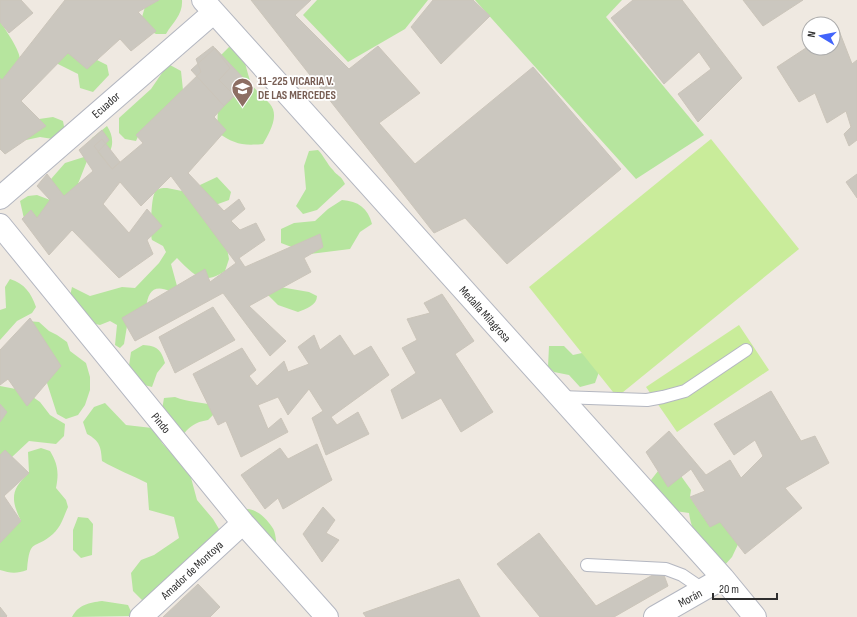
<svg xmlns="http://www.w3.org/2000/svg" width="857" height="617" font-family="'Sofia Sans Condensed',sans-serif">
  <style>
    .green { fill: #b6e59e }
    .pitch { fill: #c9ec9a }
    .building { fill: #cbc7bf; stroke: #cbc5ba }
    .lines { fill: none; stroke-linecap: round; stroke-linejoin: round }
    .lane-casing { stroke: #b4b7c1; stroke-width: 14 }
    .street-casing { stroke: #b4b7c1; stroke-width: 24 }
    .lane { stroke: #fff; stroke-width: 12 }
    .street { stroke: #fff; stroke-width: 22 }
    .labels { text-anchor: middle; stroke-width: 3.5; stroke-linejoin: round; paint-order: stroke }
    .education-label { font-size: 12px; font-weight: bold; fill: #785e54; stroke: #fff; text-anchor: start }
    .street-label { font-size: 12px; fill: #2e2e2e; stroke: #fff }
  </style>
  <rect width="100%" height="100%" fill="#efe9e1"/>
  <path class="green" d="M147,0h35c1,15 -9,22 -16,34h-10l-10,-5 -4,-12z
    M317,0h111l-23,29 -57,33 -45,-47z
    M475,0h147l-16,17 98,118 -68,44z
    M0,22c5,6 8,12 12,18 12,21 12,28 -10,40h-2z
    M229,47l12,3c4,10 6,23 10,33 5,9 12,13 19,21 10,12 -1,29 -7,40 -21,2 -29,0 -46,-12l3,-76z
    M68,53l20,7h9l10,5 2,10 -16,17 -13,-4 -2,-14 -20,-10 -1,-6z
    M170,65l11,6 2,19 -43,42 -4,9 -11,-2 -6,-6v-15l32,-29 13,-19z
    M53,117l10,4 2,11 -12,7 -13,-2 -14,3h-13l-13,-8 29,-1 10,-12z
    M107,126c7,10 8,25 -4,32 -4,2 -12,2 -16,3l-13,33 -10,2 -9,-1 -4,-16 14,-16 19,-6 8,-19z
    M318,150c6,6 9,14 15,20 5,7 7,4 12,14l-28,26 -14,4 -7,-8 10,-17 -2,-23 5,-15z
    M217,177l14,15 -2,8 -11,4h-10l-7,-10 -1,-9z
    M167,188l15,3 44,52 3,16 -4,12c-23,15 -31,4 -48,-13l-6,6 6,22 -7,5c-17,-7 -22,1 -24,17l-17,6 -5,30 -4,4 -5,-3 2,-20 -7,-4 -10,4 -9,-2 -21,-27 2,-9 18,9 32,-9 13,1 24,-25 7,-11 -3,-6 -11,-6c-2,-7 -1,-42 3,-48 3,-4 7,-4 12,-4z
    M37,195l13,5 -4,18 -21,5 -5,-22 8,-5z
    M342,200c16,1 26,8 30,24l-12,8 -10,17 -40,5 -29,-11v-14l13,-6 21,-2 13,-12z
    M10,279c15,5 21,14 26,28l-4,6 -15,8 -17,19v-30l6,-2 -1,-21z
    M280,287l29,5 8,4c0,9 -11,13 -19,16l-20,-7 -10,-10z
    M27,321l12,1 10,9 8,4 10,7 3,9 16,12 4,14v13l-5,15 -7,10 -12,4 -9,-5z
    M143,345c14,1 18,4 22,18l-8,10 -5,14 -19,-5 -5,-9 3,-21z
    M549,346h15l9,9 9,-2 10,3 8,13 -5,14 -15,4 -11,-12 -15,-3 -6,-5z
    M0,386l21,4 9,5 10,7 10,13 15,9 -1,12 -8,8 -27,-3 -17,16 -12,4z
    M175,397c13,5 25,5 38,8v10l-5,5c-13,2 -20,7 -27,18l-21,-17 4,-23z
    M105,403l21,22 26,3 5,5 5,10 28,31 7,26 16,19 9,15 -67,64 -13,2 -9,-9 -2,-18 10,-13 13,-5 25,-17 -5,-21 -25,-7 -2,-27c-15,-8 -30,-13 -45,-22 -1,-14 -2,-20 -15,-27l-4,-12 11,-15z
    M41,448l9,3c8,13 9,22 6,37l10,12 2,7c-4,9 -7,20 -15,27 -19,17 -23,2 -26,36 -11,4 -17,3 -27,0v-30l21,-19c-10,-21 -11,-31 8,-48l-1,-21z
    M658,471l23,5 10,14 -1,7 12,18 18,7 21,16 -9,19 -9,10c-16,-17 -31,-30 -34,-54l-14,-2 -21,-16 -3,-15z
    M246,509c10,-1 21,10 26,18 4,5 4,15 5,22z
    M78,517l10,1 5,6 -1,31 -11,3 -8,-8v-20z
    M102,601l26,4 5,11 -61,1c7,-13 17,-14 30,-16z"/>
  <path class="pitch" d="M711,139l88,110 -182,148 -88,-110z
    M739,325l30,45 -92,62 -31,-45z"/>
  <path class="building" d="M0,0h21l12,13 -24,20 -9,-11z
    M159,0l-21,12 18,19 -25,20 -11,-12 -33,30 -19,-16 -47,48 25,25 -41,28 -5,-5v-71l2,2 63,-80z
    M251,0h60l-16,15 54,54 29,-23 42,47 -41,30 36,41 118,-97 88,102 -114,95 -42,-46 -31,15z
    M433,0h40l17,16 -49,48 -30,-37z
    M633,0h49l60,78 -44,44 -20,-28 33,-25 -12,-17 -35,32 -53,-66z
    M743,0h60l-40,26z
    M838,28l14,36 5,-4v80l-8,6 -5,-12 7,-7 -5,-16 -19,12 -12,-30 -16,9 -22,-35 32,-21v2h24v-17z
    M213,46l17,22 -11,12 15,15 -20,22 12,13 -38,43 36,38 15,-12 6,10 -14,12 9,9 16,-7 9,17 -26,18 6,9 75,-33 3,13 -19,11 7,14 -62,34 37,35 -16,15 -47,-63 -88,48 -13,-23 83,-49 5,13 26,-19 -65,-87 -30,30 -21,-24 -17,22 26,29 18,-24 15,17 -15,14 6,14 -34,24 -47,-48 -23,25 -27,-36 9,-9 6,8 13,-18 -13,-14 10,-12 17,22 29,-25 -14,-21 23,-20 7,10 -11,12 14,17 31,-26 -7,-8 65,-63 -5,-13z
    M215,48l33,35 -24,23 -33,-36z
    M102,139l18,23 -8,7 -18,-23z
    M857,174v24l-11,-16z
    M442,294l32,47 -19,13 38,58 -32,20 -20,-34 -39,21 -11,-29 25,-17 -14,-25 15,-8 -10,-21 23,-6 -6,-10z
    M213,307l22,33 -60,33 -16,-36z
    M30,318l31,48 -34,40 -19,-27 -8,6v-35z
    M314,335l6,15 20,-15 14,21 17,-10 18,29 -58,42 6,8 21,-13 11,22 -43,21 -14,-37 11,-7 -14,-22 -21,26 -10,-18 -20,8 10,24 13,-11 7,14 -47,25 -15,-36 -8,4 -25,-51 49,-26 14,22 -7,6 8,10 27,-25 4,11 21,-8 -11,-17z
    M771,391l30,50 14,-5 14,27 -44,25 17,20 -57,46 -25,-32 -10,5 -20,-30 15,-6 -14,-22 -23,18 -22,-35 23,-21 37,44 24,-15 11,18 22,-22 -8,-16 -21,15 -20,-31z
    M0,404l7,8 -7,10z
    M317,444l15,36 -49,29 -5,-11 -13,11 -24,-34 39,-27 8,11z
    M5,450l24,23 -25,23 17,25 -21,22v-88z
    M323,507l12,13 -9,13 13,7 -17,22 -19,-28z
    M539,533l57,73 66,-36 6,16 -54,31h-74l-43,-53z
    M459,579l21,38h-114l-3,-4z
    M198,584l22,23 -10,10h-47z
    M0,607l7,9 -1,1h-6z"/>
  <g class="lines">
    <defs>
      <path id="lane" d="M560,397l87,3 16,-3 22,-6 61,-41
        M587,565l79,4 16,6 22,15"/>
      <path id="street" d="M203,0l520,578 32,39
        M0,198l213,-185
        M0,225l243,298 84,94
        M141,617l102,-94
        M655,617l68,-39"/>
    </defs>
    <use href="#lane" class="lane-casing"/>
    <use href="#street" class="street-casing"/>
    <use href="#lane" class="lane"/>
    <use href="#street" class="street"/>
  </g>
  <defs>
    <symbol id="school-pin" viewBox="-11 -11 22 30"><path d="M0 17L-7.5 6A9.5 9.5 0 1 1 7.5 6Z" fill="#8d6e63" stroke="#fff"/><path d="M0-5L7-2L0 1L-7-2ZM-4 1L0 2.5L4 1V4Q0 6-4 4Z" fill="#fff"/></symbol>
  </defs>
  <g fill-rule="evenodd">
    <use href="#school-pin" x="230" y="76" width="25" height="34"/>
  </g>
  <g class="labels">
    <g class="education-label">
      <text x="258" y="85">11-225 VICARIA V.<tspan x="258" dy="14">DE LAS MERCEDES</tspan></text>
    </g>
    <g class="street-label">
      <text transform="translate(106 105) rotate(-41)" y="4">Ecuador</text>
      <text transform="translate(485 314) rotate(48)" y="4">Medalla Milagrosa</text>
      <text transform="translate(161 423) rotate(51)" y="4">Pindo</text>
      <text transform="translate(192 570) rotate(-43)" y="4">Amador de Montoya</text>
      <text transform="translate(690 598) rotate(-29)" y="4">Morán</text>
    </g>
  </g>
  <g transform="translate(821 36) rotate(280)"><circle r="19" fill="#ffffff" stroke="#ababab"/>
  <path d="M0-3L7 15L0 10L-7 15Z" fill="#4264fb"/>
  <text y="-6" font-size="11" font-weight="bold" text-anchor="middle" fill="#2e2e2e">N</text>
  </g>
  <path d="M713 593v6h64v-6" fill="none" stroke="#2e2e2e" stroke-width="2"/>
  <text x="719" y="593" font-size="12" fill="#2e2e2e" stroke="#ffffff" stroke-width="3" paint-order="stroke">20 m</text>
</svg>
